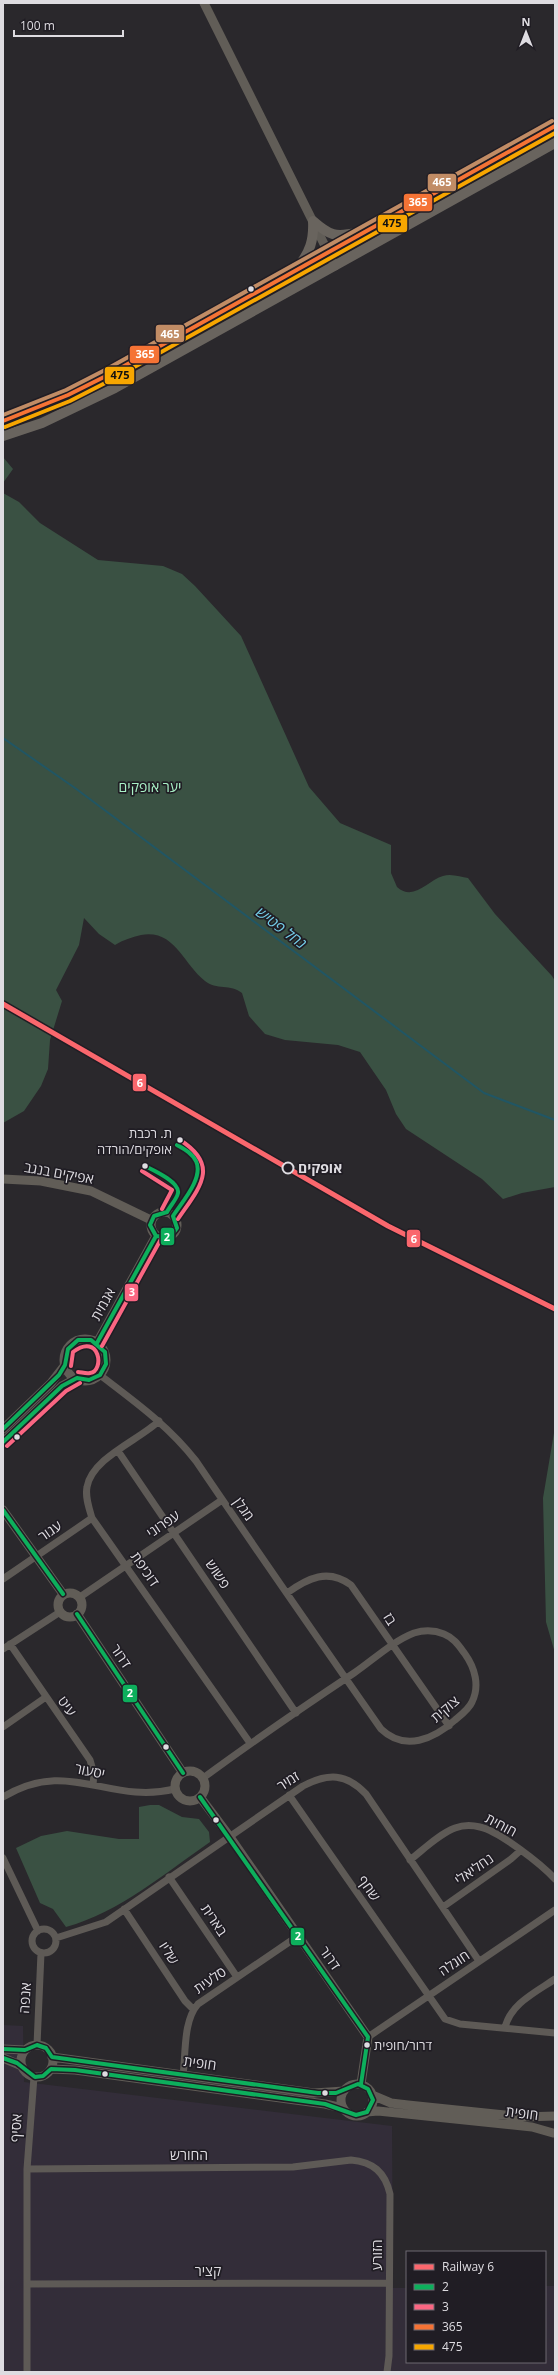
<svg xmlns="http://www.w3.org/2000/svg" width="558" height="2375" font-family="'Open Sans','Noto Sans Hebrew',sans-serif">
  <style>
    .built { fill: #332d39 }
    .green { fill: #3a5143 }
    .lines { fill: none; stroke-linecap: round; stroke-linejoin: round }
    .stream { stroke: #215664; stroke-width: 2 }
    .street { stroke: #5e5a56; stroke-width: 7 }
    .secondary { stroke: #615d57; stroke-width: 9 }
    .primary { stroke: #69645e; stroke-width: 10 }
    .bus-1-casing { stroke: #201d24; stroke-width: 7 }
    .bus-2-casing { stroke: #201d24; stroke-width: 7 }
    .bus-3-casing { stroke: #201d24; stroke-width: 7 }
    .bus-4-casing { stroke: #201d24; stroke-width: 7 }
    .bus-5-casing { stroke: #201d24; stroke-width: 7 }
    .bus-1 { stroke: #0daf5c; stroke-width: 4 }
    .bus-2 { stroke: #fa6682; stroke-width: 4 }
    .bus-3 { stroke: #f57335; stroke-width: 4 }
    .bus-4 { stroke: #f7a600; stroke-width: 4 }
    .bus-5 { stroke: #c18c65; stroke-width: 4 }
    .rail-1-casing { stroke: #201d24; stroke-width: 8 }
    .rail-1 { stroke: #fa676d; stroke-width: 5 }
    .bus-dot { fill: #dedce1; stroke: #201d24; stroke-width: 1.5 }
    .stop-dot { fill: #201d24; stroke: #dedce1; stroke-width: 2 }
    .labels { text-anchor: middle; stroke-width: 3.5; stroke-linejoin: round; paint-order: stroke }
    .bus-label { font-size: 13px; fill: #dedce1; stroke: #201d24; text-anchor: end }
    .park-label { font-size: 14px; fill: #a9f2c7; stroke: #201d24 }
    .stop-label { font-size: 14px; font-weight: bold; fill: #dedce1; stroke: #201d24; text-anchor: start }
    .street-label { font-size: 14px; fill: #dedce1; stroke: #201d24 }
    .water-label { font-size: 15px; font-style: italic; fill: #74cee9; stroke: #201d24 }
    .line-badge { stroke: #201d24; stroke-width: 1.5 }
    .badge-label { font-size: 11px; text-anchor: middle; font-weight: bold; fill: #fff }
    .pale-badge-label { font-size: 11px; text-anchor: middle; font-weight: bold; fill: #111 }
  </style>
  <rect width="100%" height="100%" fill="#2a282c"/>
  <path class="built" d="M3,2025l20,1 1,56 368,44 1,162h14v74h138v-76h10v86h-552z"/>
  <path class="green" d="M3,457l10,12 -10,14z
    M3,493l16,9 21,21 58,37 65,6 19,8 13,12 46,50 68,151 31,36 51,22v28l6,14c17,15 31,-7 46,-11 8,-3 18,1 25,2l27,36 57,62 3,5v206l-33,6 -19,6 -21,-20 -76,-50 -10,-15 -10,-24 -26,-38 -22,-7 -53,-5 -20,-6 -16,-18 -7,-23c-11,-9 -26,-3 -37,-12 -22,-17 -30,-52 -64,-46 -9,2 -18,5 -26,10l-16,-11 -15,-16 -5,27 -23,45 6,11 -12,39 -2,29 -7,17 -17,25 -21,12z
    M555,1427v226l-9,-31 -3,-124z
    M150,1805h9l23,12 17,2 10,13 1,10c-45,31 -90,70 -144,85l-13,-18 -13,-6 -24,-55 25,-12 26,-5 52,8h20v-32z"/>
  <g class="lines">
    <path class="stream" d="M3,738l72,50 409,305 71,27"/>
    <path class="street" d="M100,1375c34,26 69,51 96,86 61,90 123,179 185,268 24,23 53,10 74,-9 6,-5 14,-11 17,-18 8,-16 3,-34 -7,-48 -6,-8 -11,-16 -21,-20 -10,-4 -20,-4 -30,-1 -21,8 -41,27 -60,40 -51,34 -102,69 -151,105
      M159,1421c-20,19 -67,37 -72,66 -2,10 2,21 5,31l158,225
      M118,1451l178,262
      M3,1579l89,-61
      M287,1593c21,-15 41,-25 64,-8l98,141
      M80,1597l142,-97
      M10,1644l80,116 4,14 -1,11
      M3,1649l57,-37
      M3,1727l43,-30
      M289,1795l156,224 15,5 95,9
      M3,1797c66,-40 105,8 172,-8
      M3,1858l35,73
      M410,1860c14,-11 29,-26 45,-32 8,-3 17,-3 25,-1 19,4 61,37 75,52
      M169,1877l68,100
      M443,1907l68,-48 9,-8
      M124,1909l61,92 8,8
      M32 1941a12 12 0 1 1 24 0a12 12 0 1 1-24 0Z
      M56,1938l50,-16 197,-136c25,-13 43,-13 63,8l113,167
      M505,2028c5,-24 31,-36 50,-49
      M368,2037l187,-127
      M37,2045l4,-92
      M183,2075c3,-22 0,-54 15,-71l100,-68
      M27,2169l266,-2 58,-7c22,2 34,12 39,34l-1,162 -2,16
      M27,2284l362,-1
      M27,2372v-203l7,-92"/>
    <path class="secondary" d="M204,3l131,263
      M3,1179l38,2 50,10 60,29
      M151 1225a13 13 0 1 1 26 0a13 13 0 1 1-26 0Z
      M64 1360a21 21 0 1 1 42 0a21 21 0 1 1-42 0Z
      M97,1343l59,-107
      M3,1429l48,-46 14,-18
      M3,1442l59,-56 15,-8
      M3,1510l60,84
      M58 1605a12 12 0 1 1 24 0a12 12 0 1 1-24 0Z
      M77,1614l106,159
      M175 1786a15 15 0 1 1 30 0a15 15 0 1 1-30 0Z
      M200,1797l30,40 138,200 -7,47
      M21 2061a16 16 0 1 1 32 0a16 16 0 1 1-32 0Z
      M3,2049l22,1
      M52,2057l262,36 30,-2
      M3,2058l19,8
      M51,2069l24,1 250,34 18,4
      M341 2100a16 16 0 1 1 32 0a16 16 0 1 1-32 0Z
      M372,2095l19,8 17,2 115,12 32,-1
      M367,2112l11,-1 154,16 21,6"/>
    <path class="primary" d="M313,221c17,15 22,16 44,12
      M298,267c12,-15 16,-27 15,-46
      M3,421l65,-26 40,-20 447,-249
      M3,436l39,-13 73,-35 440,-245"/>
    <defs>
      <path id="bus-1" d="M145,1166c8,4 35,16 33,27 -1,6 -8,13 -11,19l-13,4 -4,9 6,11 14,1 7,-9 -4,-12c9,-14 31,-38 23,-55 -4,-8 -12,-12 -19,-16
        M97,1343l59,-107
        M3,1429l56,-54 6,-10 3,-16 10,-9h13l14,12 1,12 -6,11 -11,5 -12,-2 -15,8 -59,56
        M3,1510l60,84
        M77,1614l106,159
        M200,1797l168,240 -7,47
        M3,2049l22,1 12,-5 9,3 6,9 266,36h18l22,-9 10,5 5,11 -6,12 -11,3 -31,-11 -250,-34 -24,-1 -8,7 -8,1 -18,-14 -14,-5"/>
      <path id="bus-2" d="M142,1171l30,19 -10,19
        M178,1219c21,-31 43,-53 2,-79
        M102,1346l59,-107
        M71,1366l2,-14c27,-20 32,19 17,21 -4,1 -9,-1 -12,-1
        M7,1446l59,-55 14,-8"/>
      <path id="bus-3" d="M3,421l65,-26 40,-20 447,-249"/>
      <path id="bus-4" d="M5,427l65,-26 41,-21 444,-247"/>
      <path id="bus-5" d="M3,415l63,-25 39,-20 447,-249"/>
    </defs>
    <use href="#bus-1" class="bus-1-casing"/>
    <use href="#bus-2" class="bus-2-casing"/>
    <use href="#bus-3" class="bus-3-casing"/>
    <use href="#bus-4" class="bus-4-casing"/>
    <use href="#bus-5" class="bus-5-casing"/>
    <use href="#bus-1" class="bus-1"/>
    <use href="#bus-2" class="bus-2"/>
    <use href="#bus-3" class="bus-3"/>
    <use href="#bus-4" class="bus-4"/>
    <use href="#bus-5" class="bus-5"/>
    <defs>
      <path id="rail-1" d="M3,1004l385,222 167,83"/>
    </defs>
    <use href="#rail-1" class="rail-1-casing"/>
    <use href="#rail-1" class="rail-1"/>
  </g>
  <g class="bus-dot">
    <circle cx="251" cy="289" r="3.5"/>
    <circle cx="180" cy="1140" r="3.5"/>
    <circle cx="145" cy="1166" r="3.5"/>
    <circle cx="17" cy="1437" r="3.5"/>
    <circle cx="166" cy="1747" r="3.5"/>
    <circle cx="216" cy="1820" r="3.5"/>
    <circle cx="367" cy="2045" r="3.5"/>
    <circle cx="105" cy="2074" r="3.5"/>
    <circle cx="325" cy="2093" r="3.5"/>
  </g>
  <circle class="stop-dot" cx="288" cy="1168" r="5.5"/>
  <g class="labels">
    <g class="bus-label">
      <text x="172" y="1138">ת. רכבת<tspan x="172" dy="16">אופקים/הורדה</tspan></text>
      <text x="374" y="2050" text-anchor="start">דרור/חופית</text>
    </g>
    <g class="park-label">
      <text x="150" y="792">יער אופקים</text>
    </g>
    <g class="stop-label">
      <text x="298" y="1173">אופקים</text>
    </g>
    <g class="street-label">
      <text transform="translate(59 1173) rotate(10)" y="5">אפיקים בנגב</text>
      <text transform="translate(103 1304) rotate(-61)" y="5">אגמית</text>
      <text transform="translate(244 1509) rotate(55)" y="5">מגלן</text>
      <text transform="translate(163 1524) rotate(-34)" y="5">עפרוני</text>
      <text transform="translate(50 1531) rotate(-35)" y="5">עגור</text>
      <text transform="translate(145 1569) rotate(55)" y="5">דוכיפת</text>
      <text transform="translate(218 1574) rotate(56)" y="5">פשוש</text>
      <text transform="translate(390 1619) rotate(57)" y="5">בז</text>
      <text transform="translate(121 1656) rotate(56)" y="5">דרור</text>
      <text transform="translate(67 1706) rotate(55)" y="5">עיט</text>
      <text transform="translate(445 1709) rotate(-41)" y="5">צוקית</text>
      <text transform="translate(90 1771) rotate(12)" y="5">יסעור</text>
      <text transform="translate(288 1781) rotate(-33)" y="5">זמיר</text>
      <text transform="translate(501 1825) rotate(28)" y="5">חוחית</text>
      <text transform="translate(474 1869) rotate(-35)" y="5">נחליאלי</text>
      <text transform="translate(369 1888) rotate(55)" y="5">שחף</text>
      <text transform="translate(214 1920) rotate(56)" y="5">בארית</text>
      <text transform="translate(169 1953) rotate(57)" y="5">שליו</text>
      <text transform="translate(330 1958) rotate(55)" y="5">דרור</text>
      <text transform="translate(454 1963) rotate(-34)" y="5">חוגלה</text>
      <text transform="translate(210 1980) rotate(-35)" y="5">סלעית</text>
      <text transform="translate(25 1998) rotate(-86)" y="5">אנפה</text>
      <text transform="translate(200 2063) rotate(8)" y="5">חופית</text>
      <text transform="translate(522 2113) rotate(7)" y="5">חופית</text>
      <text transform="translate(16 2128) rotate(-87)" y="5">אסיף</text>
      <text x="189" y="2160">החורש</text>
      <text transform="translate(377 2255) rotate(-90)" y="5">הזורע</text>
      <text x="208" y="2276">קציר</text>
    </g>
    <g class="water-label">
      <text transform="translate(281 928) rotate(37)" y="5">נחל פטיש</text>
    </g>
  </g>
  <g class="line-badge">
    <rect x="427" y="173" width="30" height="19" rx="4" fill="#c18c65"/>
    <rect x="403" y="193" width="30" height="19" rx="4" fill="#f57335"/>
    <rect x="377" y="214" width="31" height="19" rx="4" fill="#f7a600"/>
    <rect x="155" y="324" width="30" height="19" rx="4" fill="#c18c65"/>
    <rect x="129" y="345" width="31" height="19" rx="4" fill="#f57335"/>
    <rect x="104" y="366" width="31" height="19" rx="4" fill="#f7a600"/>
    <rect x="132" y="1073" width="15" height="19" rx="4" fill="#fa676d"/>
    <rect x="160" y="1227" width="15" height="19" rx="4" fill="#0daf5c"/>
    <rect x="406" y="1229" width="15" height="19" rx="4" fill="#fa676d"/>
    <rect x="124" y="1283" width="15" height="19" rx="4" fill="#fa6682"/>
    <rect x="122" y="1684" width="16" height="19" rx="4" fill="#0daf5c"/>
    <rect x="290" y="1927" width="15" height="19" rx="4" fill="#0daf5c"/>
  </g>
  <g class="badge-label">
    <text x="442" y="186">465</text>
    <text x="418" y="206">365</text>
    <text x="170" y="338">465</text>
    <text x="145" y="358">365</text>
    <text x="140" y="1087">6</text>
    <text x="167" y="1241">2</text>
    <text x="414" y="1243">6</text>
    <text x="132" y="1296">3</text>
    <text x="130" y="1697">2</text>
    <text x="298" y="1940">2</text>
  </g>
  <g class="pale-badge-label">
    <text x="392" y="227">475</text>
    <text x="120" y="379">475</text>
  </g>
  <rect width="558" height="2375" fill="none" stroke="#dedce1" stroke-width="8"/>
  <rect x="406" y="2251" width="140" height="112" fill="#201d24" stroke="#6c6970"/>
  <rect x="414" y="2264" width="20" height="6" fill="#fa676d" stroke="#6c6970"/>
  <text x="442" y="2271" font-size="12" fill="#dedce1">Railway 6</text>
  <rect x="414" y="2284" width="20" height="6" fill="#0daf5c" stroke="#6c6970"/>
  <text x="442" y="2291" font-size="12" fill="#dedce1">2</text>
  <rect x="414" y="2304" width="20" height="6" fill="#fa6682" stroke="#6c6970"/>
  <text x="442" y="2311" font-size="12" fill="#dedce1">3</text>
  <rect x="414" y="2324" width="20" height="6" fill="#f57335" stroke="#6c6970"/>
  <text x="442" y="2331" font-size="12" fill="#dedce1">365</text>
  <rect x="414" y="2344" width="20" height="6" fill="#f7a600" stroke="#6c6970"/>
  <text x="442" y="2351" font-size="12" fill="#dedce1">475</text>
  <g transform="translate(526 32)" stroke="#201d24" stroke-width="3" paint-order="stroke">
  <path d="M0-3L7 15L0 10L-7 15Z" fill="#dedce1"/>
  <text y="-6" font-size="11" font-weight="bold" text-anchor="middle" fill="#dedce1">N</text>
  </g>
  <path d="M14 30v6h109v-6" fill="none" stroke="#dedce1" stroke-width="2"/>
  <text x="20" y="30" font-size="12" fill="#dedce1" stroke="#201d24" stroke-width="3" paint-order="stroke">100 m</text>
</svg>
